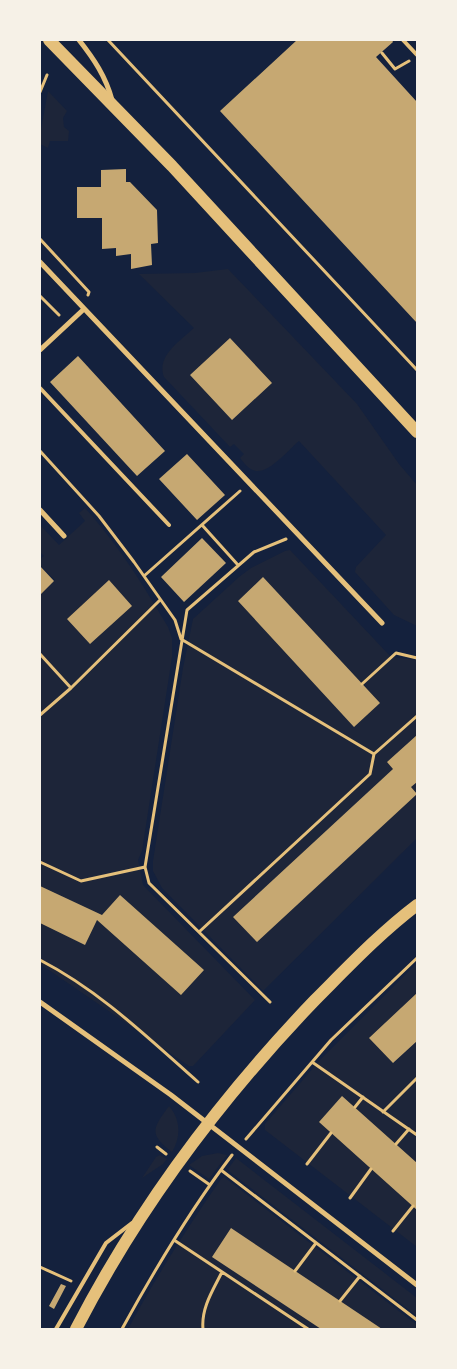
<svg xmlns="http://www.w3.org/2000/svg" width="457" height="1369" font-family="'Public Sans',sans-serif">
  <style>
    .green { fill: #1d2539 }
    .building { fill: #c6a872 }
    .lines { fill: none; stroke-linecap: round; stroke-linejoin: round }
    .path { stroke: #e5c07b; stroke-width: 3 }
    .service { stroke: #e5c07b; stroke-width: 4 }
    .minor { stroke: #e5c07b; stroke-width: 5 }
    .primary { stroke: #e5c07b; stroke-width: 12 }
  </style>
  <rect width="100%" height="100%" fill="#14213d"/>
  <path class="green" d="M48,91l19,20 -4,7 1,9 5,4 -1,10h-18l-2,7 -8,-4v-9z
    M228,269l129,135 42,60 18,21v141l-23,-11 -39,-43 1,-5 30,-32 -87,-94c-10,8 -29,32 -43,30 -7,-1 -12,-8 -16,-13l4,-4 -10,-10 -4,3 -66,-70c-8,-21 16,-36 30,-49l-55,-54 56,-1z
    M85,508c34,38 57,75 83,119l4,11v19l-30,194 -4,9 5,25 112,115 -62,66h-4l-149,-102v-369l15,-15 -15,-15v-6l4,-3 -4,-4v-27l19,20 26,-24 -6,-8z
    M290,550l101,107 26,3v178l-154,153 -101,-103 -9,-17v-10l30,-193 10,-49 46,-42 12,-9 34,-17z
    M417,963v31l-47,43 24,26 23,-22v206l-152,-117v-6l55,-64z
    M169,1106c12,14 12,31 3,46 -24,-18 -19,-24 -3,-46z
    M218,1153l9,2 -18,24 -20,-14 13,-9z
    M160,1155l7,4 -4,5 -21,14 14,-21z
    M236,1158l181,140v18l-187,-144 -2,-3z
    M224,1177l193,148v4h-289c28,-52 59,-101 93,-150z"/>
  <path class="building" d="M297,40h95l1,2 -17,15 41,45v221l-197,-212z
    M126,169v13h4l27,28 1,33 -7,1 1,21 -21,4v-15l-15,2v-8l-14,1v-31h-25v-31h24v-17z
    M230,338l42,45 -40,37 -42,-45z
    M78,356l87,95 -28,25 -87,-94z
    M187,454l38,41 -28,25 -38,-41z
    M202,538l24,25 -42,39 -23,-25z
    M40,566l14,15 -14,14z
    M263,577l117,126 -26,24 -116,-126z
    M109,580l23,26 -42,38 -23,-25z
    M417,735v47l-6,5 6,7 -160,148 -24,-25 160,-148 -6,-7z
    M40,886l62,29 18,-20 84,75 -23,25 -84,-75 -12,25 -45,-22z
    M417,993v48l-24,22 -24,-25z
    M342,1096l75,67v47l-98,-88z
    M231,1228l151,101h-61l-109,-72z
    M61,1284l5,2 -12,23 -5,-3z"/>
  <g class="lines">
    <path class="path" d="M108,40l309,330
      M382,53l13,16 14,-8
      M40,92l7,-17
      M40,239l49,53 -1,3
      M40,296l19,19
      M40,451l59,65 35,46 41,58 6,19 193,115 -4,20 -171,158
      M202,525l36,40
      M144,576l96,-85
      M40,654l31,34 89,-88
      M362,684l34,-31 21,5
      M40,715l31,-27
      M374,754l43,-38
      M40,862l41,19 64,-14 4,16 121,119
      M145,867l42,-257 67,-58 32,-13
      M40,960c60,31 107,77 158,122
      M312,1062l105,73
      M355,1107l8,-10
      M383,1112l34,-34
      M246,1139l85,-99 86,-82
      M396,1144l13,-15
      M157,1147l9,7
      M307,1164l24,-31
      M221,1170l196,150
      M190,1171l20,14
      M350,1198l21,-29
      M393,1231l20,-25
      M174,1240l134,89
      M40,1267l31,14
      M295,1271l21,-28
      M340,1301l20,-25
      M122,1329c33,-60 68,-119 110,-174
      M203,1329c-2,-21 10,-39 19,-57"/>
    <path class="service" d="M403,40l14,15
      M40,388l129,137
      M56,1329l50,-86 26,-20"/>
    <path class="minor" d="M79,40c15,19 27,37 33,60
      M40,262l342,361
      M40,350l44,-41
      M40,510l24,26
      M40,1002l131,93 246,190"/>
    <path class="primary" d="M49,40l123,126 245,266
      M76,1329c63,-122 144,-230 239,-329 33,-33 65,-67 102,-95"/>
  </g>
  <rect width="457" height="1369" fill="none" stroke="#f6f1e7" stroke-width="82"/>
</svg>
